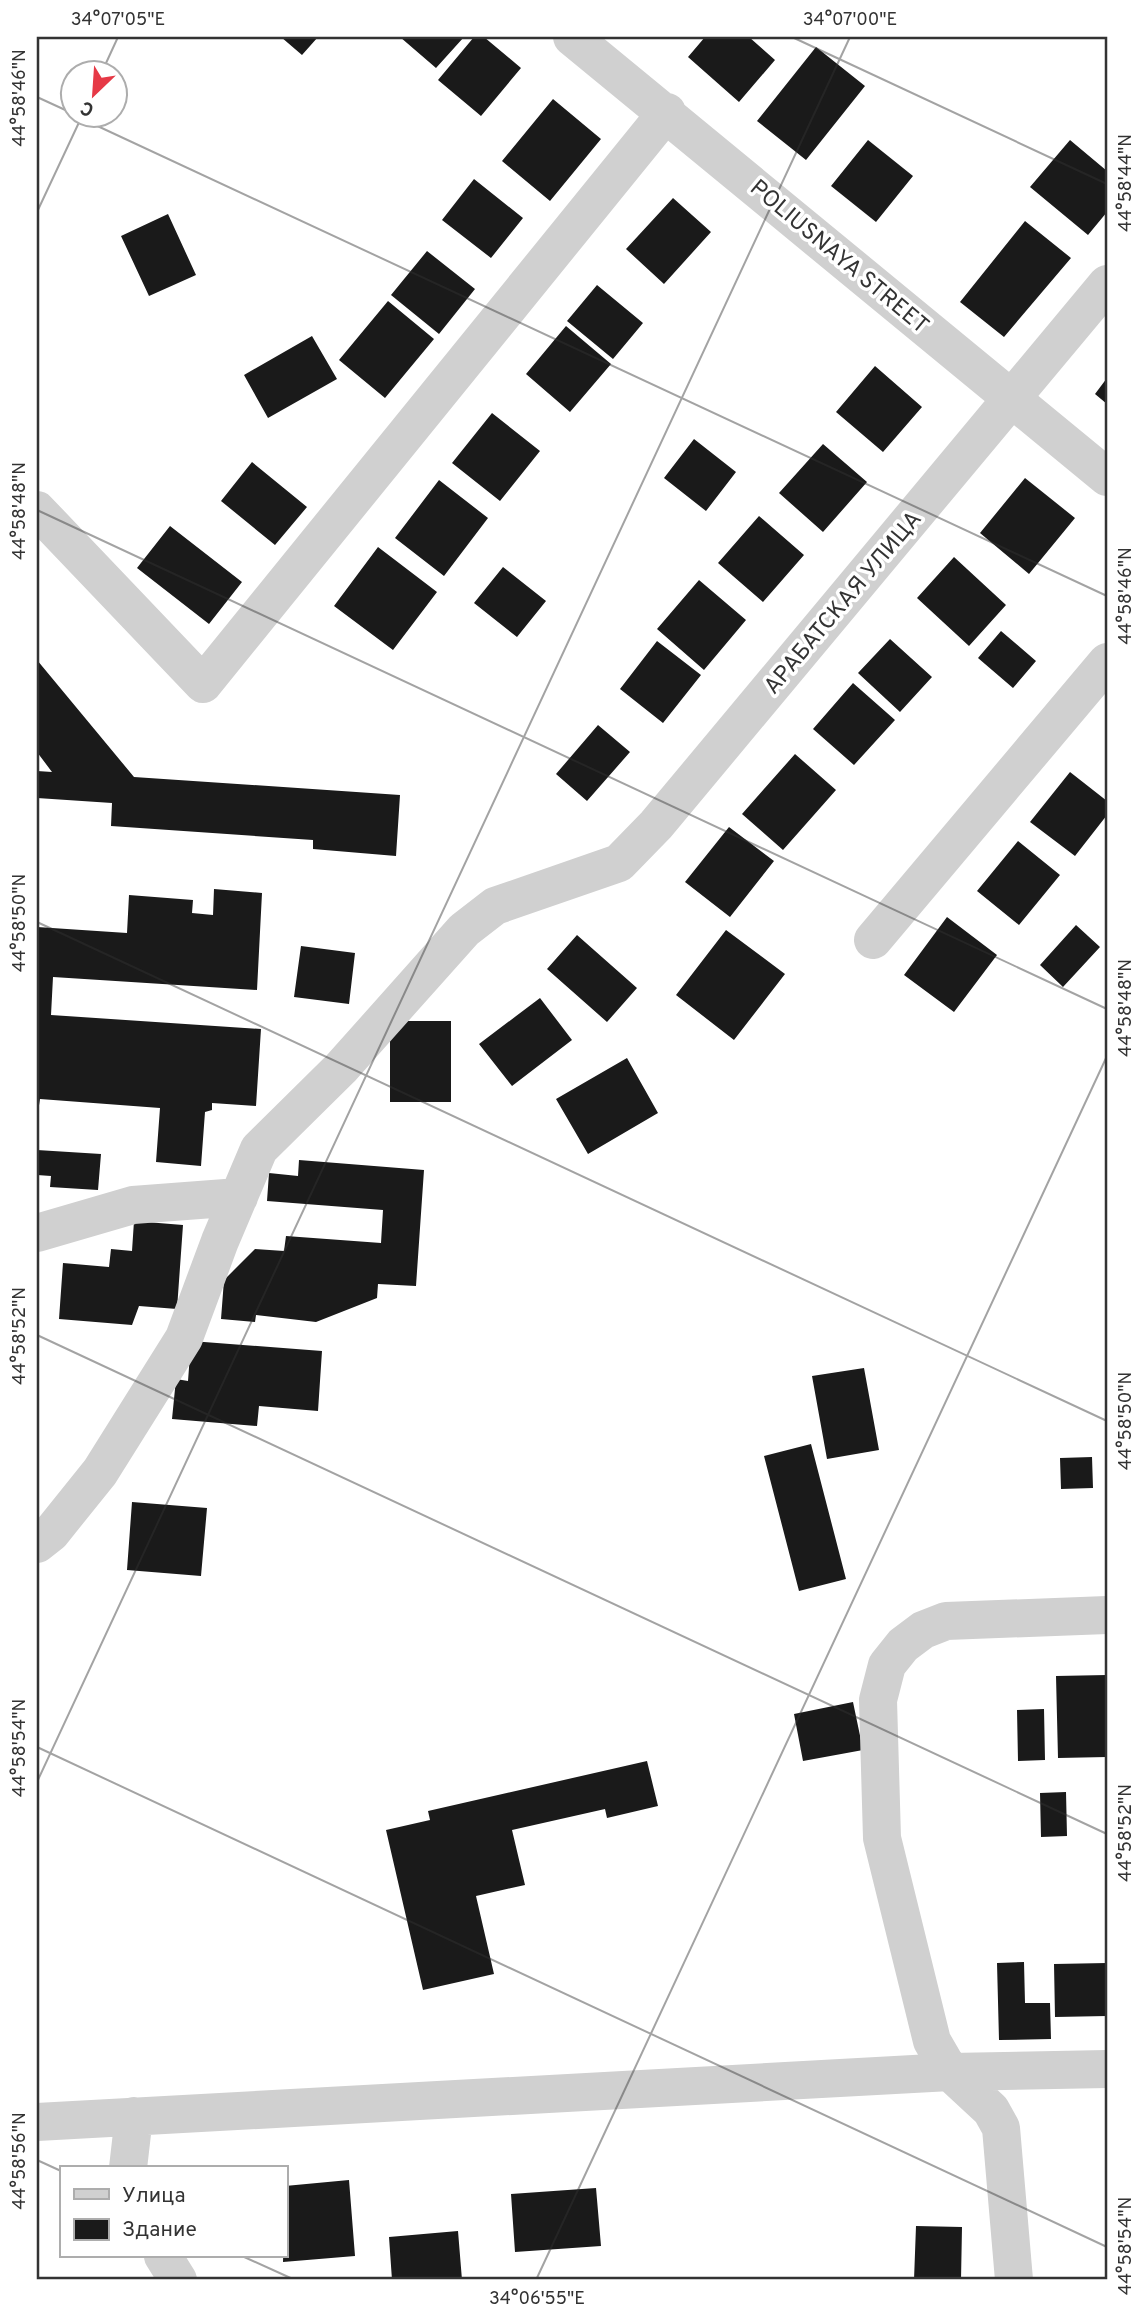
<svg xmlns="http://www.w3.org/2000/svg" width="1144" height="2317" font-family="Overpass,sans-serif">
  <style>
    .building { fill: #1a1a1a }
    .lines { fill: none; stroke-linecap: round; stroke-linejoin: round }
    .minor { stroke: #d0d0d0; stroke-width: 38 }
    .ticks { fill: none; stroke: #333; stroke-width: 2; stroke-opacity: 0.45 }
    .labels { text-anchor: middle; stroke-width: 7; stroke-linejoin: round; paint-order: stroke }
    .street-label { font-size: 23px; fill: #333; stroke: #fff }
    .neatline { fill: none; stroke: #333; stroke-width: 2.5 }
    .ticks-label { font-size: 18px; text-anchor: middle; fill: #333 }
  </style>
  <rect width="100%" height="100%" fill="#fff"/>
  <path class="building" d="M281,37h37l-16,18z
    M400,37h64l-28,31z
    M474,37h10l37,31 -40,48 -43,-36z
    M705,37h44l26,23 -36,42 -51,-45z
    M816,47l49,39 -59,74 -49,-39z
    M553,99l48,40 -51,62 -48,-40z
    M868,140l45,36 -37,46 -45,-36z
    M1070,140l37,31v41l-19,23 -58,-48z
    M474,179l49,39 -32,40 -49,-38z
    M673,198l38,34 -47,52 -38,-35z
    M168,214l28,61 -47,21 -28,-60z
    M1025,221l46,37 -67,79 -44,-35z
    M427,251l48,38 -36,45 -48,-39z
    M597,285l46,38 -30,36 -46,-38z
    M388,301l46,38 -49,59 -46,-38z
    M566,326l45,38 -41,48 -44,-38z
    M312,336l25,43 -69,39 -24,-43z
    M875,366l47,41 -39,45 -47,-40z
    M1107,378v26l-12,-10z
    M492,413l48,38 -40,50 -48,-38z
    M694,439l42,33 -30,39 -42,-33z
    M823,444l44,38 -44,50 -44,-39z
    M252,462l55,45 -32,38 -54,-44z
    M1025,478l50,40 -46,56 -49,-41z
    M439,480l49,38 -44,58 -49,-38z
    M759,516l45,39 -41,47 -45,-39z
    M170,526l72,56 -33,42 -72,-56z
    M378,547l59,45 -44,58 -59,-44z
    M954,557l52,48 -37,41 -52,-48z
    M503,567l43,34 -29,36 -43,-34z
    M699,580l47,40 -42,50 -47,-41z
    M1001,631l35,30 -23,27 -35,-30z
    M890,639l42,38 -32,35 -42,-39z
    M657,641l44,34 -38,48 -43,-34z
    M37,660l97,117 266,18 -4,61 -83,-7v-9l-202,-14 1,-23 -75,-5v-27l15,1 -15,-20z
    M853,683l42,37 -41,45 -41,-36z
    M598,725l32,27 -43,49 -31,-27z
    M795,754l41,36 -53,60 -41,-36z
    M1070,772l37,29v14l-32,41 -45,-34z
    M729,827l45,34 -44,56 -45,-35z
    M1018,841l42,34 -41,50 -42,-34z
    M214,889l48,4 -5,97 -204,-13 -2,38 210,14 -5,77 -44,-3v7l-7,2 -4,54 -45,-4 4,-54 -120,-9 -3,19v-191l90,6 2,-38 64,5 -1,13 21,2z
    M947,917l50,38 -43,57 -50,-37z
    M1076,925l24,22 -37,40 -23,-22z
    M726,930l59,44 -51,66 -58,-45z
    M577,935l60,53 -30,34 -60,-53z
    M301,946l54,7 -6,51 -55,-7z
    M540,998l32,42 -60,46 -33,-42z
    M390,1021h61v81h-61z
    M627,1058l31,55 -70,41 -32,-55z
    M37,1150l64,4 -3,36 -48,-3 1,-11 -14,-1z
    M299,1160l125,10 -8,116 -38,-2 -1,14 -61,24 -60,-7 -1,7 -34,-3 3,-39 31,-31 29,2 2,-15 95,7 2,-33 -116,-9 2,-28 29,3z
    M134,1221l49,4 -6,84 -38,-3 -7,19 -73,-6 4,-56 46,4 2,-18 21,2z
    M191,1341l131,10 -4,60 -59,-5 -2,20 -85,-7 4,-40 12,2z
    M864,1368l15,82 -52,9 -15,-83z
    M811,1444l35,135 -47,12 -35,-135z
    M1092,1457l1,31 -32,1 -1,-31z
    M132,1502l75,6 -6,68 -74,-6z
    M1107,1675v82l-49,1 -2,-82z
    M853,1702l10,48 -60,11 -9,-47z
    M1044,1709l1,51 -27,1 -1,-51z
    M647,1761l11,45 -51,12 -2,-9 -93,21 13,55 -49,11 18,78 -71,16 -37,-160 44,-10 -2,-9z
    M1066,1792l1,44 -26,1 -1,-44z
    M1024,1962l1,41h25l1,36 -52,1 -2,-77z
    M1107,1963v53l-52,1 -1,-53z
    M349,2180l6,76 -72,6 2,-76z
    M596,2188l5,58 -86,6 -4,-58z
    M916,2226l46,1 -1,53h-47z
    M458,2231l4,49h-70l-3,-43z"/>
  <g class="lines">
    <path class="minor" d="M572,37l535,440
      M37,510l166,174 464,-572
      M873,940l234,-278
      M37,1233l96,-28 106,-8
      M37,1544l14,-11 49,-61 84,-134 36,-97 39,-92 82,-81 123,-138 31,-24 124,-43 37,-38 451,-541
      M37,2122l913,-50 157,-3
      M128,2168l6,-52
      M163,2256l15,24
      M1014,2280l-13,-152 -10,-18 -41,-38 -18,-31 -50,-203 -4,-138 9,-35 16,-20 20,-15 23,-9 161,-6"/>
  </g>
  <path class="ticks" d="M792,37l315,147M101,74l17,-37M37,97l37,17M76,116l1031,480M37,212l45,-96M37,510l1070,499M37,922l1070,499M37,1335l1070,499M37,1747l1070,500M37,1782l813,-1745M37,2160l24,11M242,2256l53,24M536,2280l571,-1224"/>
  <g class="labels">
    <g class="street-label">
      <text transform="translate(840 256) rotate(40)" y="8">POLIUSNAYA STREET</text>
      <text transform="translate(842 602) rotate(-50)" y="8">АРАБАТСКАЯ УЛИЦА</text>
    </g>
  </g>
  <rect width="1144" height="2317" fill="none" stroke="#ffffff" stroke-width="77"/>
  <rect x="60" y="2166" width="228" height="91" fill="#ffffff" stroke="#adadad" stroke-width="2"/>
  <rect x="74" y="2189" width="35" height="10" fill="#d0d0d0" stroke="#adadad" stroke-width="2"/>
  <text x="122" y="2202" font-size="21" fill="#333333">Улица</text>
  <rect x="74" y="2219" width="35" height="21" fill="#1a1a1a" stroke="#adadad" stroke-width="2"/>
  <text x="122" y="2236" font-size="21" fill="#333333">Здание</text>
  <g transform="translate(94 94) rotate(205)"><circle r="33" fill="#ffffff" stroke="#adadad" stroke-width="2"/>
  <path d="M0-5L12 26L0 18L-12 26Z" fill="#e63946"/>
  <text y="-10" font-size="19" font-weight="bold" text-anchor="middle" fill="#333333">С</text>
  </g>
  <rect x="38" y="38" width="1068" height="2240" class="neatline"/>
  <g class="ticks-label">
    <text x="118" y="25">34°07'05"E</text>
    <text x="850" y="25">34°07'00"E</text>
    <text transform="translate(19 98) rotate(-90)" y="6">44°58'46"N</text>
    <text transform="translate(1125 183) rotate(-90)" y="6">44°58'44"N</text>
    <text transform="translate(19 511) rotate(-90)" y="6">44°58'48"N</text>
    <text transform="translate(1125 596) rotate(-90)" y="6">44°58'46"N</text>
    <text transform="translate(19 923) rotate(-90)" y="6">44°58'50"N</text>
    <text transform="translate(1125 1008) rotate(-90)" y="6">44°58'48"N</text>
    <text transform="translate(19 1336) rotate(-90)" y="6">44°58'52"N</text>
    <text transform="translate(1125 1421) rotate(-90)" y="6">44°58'50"N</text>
    <text transform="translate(19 1748) rotate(-90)" y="6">44°58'54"N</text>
    <text transform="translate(1125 1833) rotate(-90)" y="6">44°58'52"N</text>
    <text transform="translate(19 2161) rotate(-90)" y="6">44°58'56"N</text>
    <text transform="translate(1125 2246) rotate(-90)" y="6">44°58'54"N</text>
    <text x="537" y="2304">34°06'55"E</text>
  </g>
</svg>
